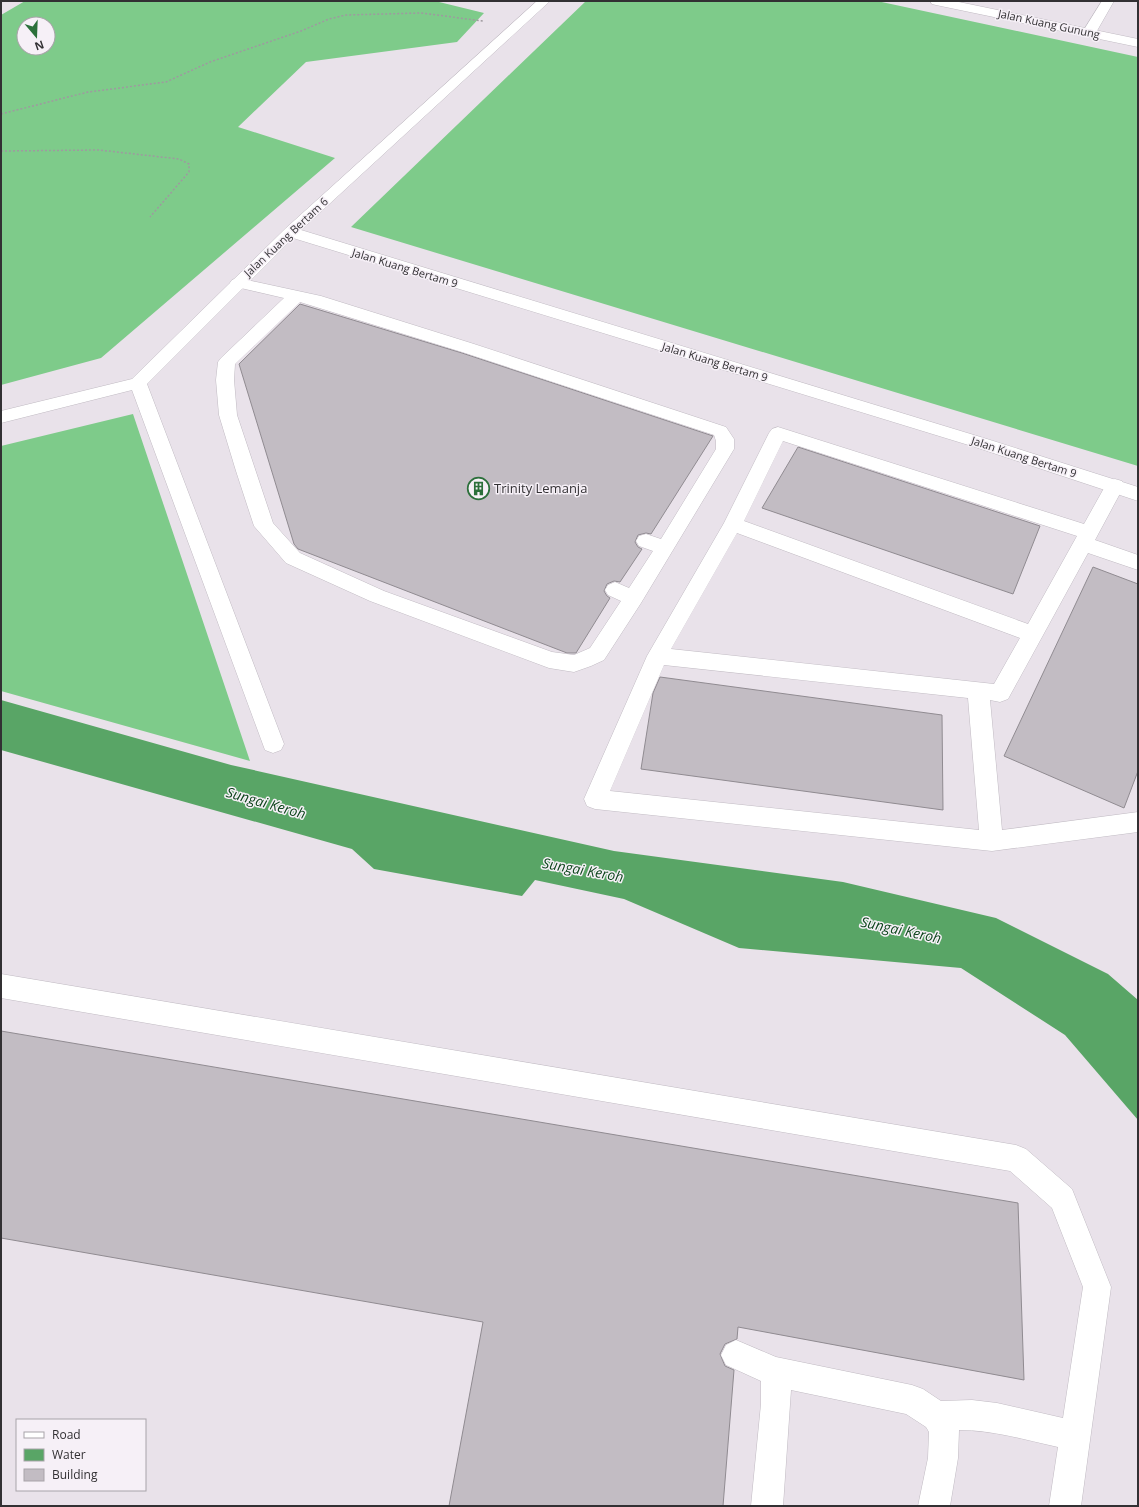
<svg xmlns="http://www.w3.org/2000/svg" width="1139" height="1507" font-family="'Open Sans',sans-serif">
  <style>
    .forest { fill: #7ecb8a; fill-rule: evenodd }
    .water { fill: #59a566 }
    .building { fill: #c2bcc3; stroke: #908b91 }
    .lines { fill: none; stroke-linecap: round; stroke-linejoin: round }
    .service-casing { stroke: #c1bbc3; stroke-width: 1 }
    .minor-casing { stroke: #c1bbc3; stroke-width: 1 }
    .tertiary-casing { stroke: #c1bbc3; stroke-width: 1 }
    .path { stroke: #9e9a9f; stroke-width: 1.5; stroke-dasharray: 2 2; stroke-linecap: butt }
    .service { fill: #fff; fill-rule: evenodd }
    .minor { fill: #fff; fill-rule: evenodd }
    .tertiary { fill: #fff; fill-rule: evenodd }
    .labels { text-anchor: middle; stroke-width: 3; stroke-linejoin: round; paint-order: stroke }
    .far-street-label { font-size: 11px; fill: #323033; stroke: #f6f0f7 }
    .poi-label { font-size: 13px; fill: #323033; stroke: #f6f0f7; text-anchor: start }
    .water-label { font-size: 14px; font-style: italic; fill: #0e461d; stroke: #f6f0f7 }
  </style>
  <rect width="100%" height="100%" fill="#e9e2ea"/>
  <path class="forest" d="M25,1h410l49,12 -27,29 -151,20 -68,65 97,31 -234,200 -100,27v-370zM24,24h24v24h-24z
    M586,1h291l261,56v409l-787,-239z
    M133,414l117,347 -249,-70v-245z"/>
  <path class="water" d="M1,700l230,65 383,86 229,31 153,36 112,56 30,26v120l-73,-85 -104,-67 -222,-20 -115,-49 -89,-19 -13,16 -148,-27 -22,-20 -351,-99z"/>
  <path class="building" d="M300,304l162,49 251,83 -62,98 -5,-1 -8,2 -3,7 3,5 4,2 -22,33 -6,-1 -7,3 -3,7 3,5 3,2 -34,55h-9l-269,-104 -4,-5 -55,-180z
    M798,447l242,79 -27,68 -251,-86z
    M1093,567l45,17v187l-14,37 -120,-52z
    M660,677l282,38 1,95 -302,-41 12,-76z
    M1,1031l1017,172 6,177 -286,-53 -1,12 -12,5 -5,10 5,12 9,4 -11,136h-274l34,-184 -482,-84z"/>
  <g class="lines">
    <defs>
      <path id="service" d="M1102,1h12l-20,35h-10l-2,-3z
        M238,278l83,18 153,48 252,83 8,12v10l-93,154 -37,57 -13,6 -17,6 -25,-4 -179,-67 -84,-38 -32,-37 -18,-55 -17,-56 -3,-35 2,-18 3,-4 63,-60 -52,-12 -2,-3 2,-3zM300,302l162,50 252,83 2,6v8l-55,90 -15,-5 -7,2 -3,5 3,5 14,5 -24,37 -14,-6 -7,3 -3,5 3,5 13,6 -31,47 -16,7 -22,-3 -168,-61 -84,-38 -27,-30 -36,-108 -3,-35 1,-16z
        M778,427l306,97 24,-43 7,-2 7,2 2,5 -29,54 43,15v15l-50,-17 -80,146 -8,3 -10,-2 12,130 136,-18v20l-146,19 -397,-42 -8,-3 -3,-7 63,-143 77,-133 45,-90 3,-4zM783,441l294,95 -49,88 -284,-103zM737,533l283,105 -26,46 -323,-35zM664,665l304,33 11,132 -369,-39z
        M1,974l1015,171 10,4 46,40 39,98 -30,219h-32l9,-59c-32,-7 -65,-17 -99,-17l-1,28 -8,48h-32l10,-48 1,-26 -3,-5 -20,-13 -115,-24 -8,116h-32l10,-102v-23l-35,-16 -5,-10 5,-10 10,-5 40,17 136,28 11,4 18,12 31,-1 25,3 66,15 20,-131 -31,-79 -42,-37 -1009,-173z"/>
      <path id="minor" d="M537,1h13l-249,229 686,209 151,48v14l-163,-54 -682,-209 -146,146 137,360 -3,6 -8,3 -8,-3 -133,-360 -131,33v-12l131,-32 153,-150z"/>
      <path id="tertiary" d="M930,1h24l184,38v8l-202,-42 -4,-1z"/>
    </defs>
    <use href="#service" class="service-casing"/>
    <use href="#minor" class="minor-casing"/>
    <use href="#tertiary" class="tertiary-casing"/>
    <path class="path" d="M1,114l87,-22 78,-10 44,-20 91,-31 28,-12 17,-4 75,-2 62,8
      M1,151l98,-1 80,9 10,5v8l-39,45"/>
    <use href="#service" class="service"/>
    <use href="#minor" class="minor"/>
    <use href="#tertiary" class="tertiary"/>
  </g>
  <defs>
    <symbol id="building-ring" viewBox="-11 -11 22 22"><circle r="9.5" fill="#f6f0f7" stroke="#2c703b" stroke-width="1.5"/><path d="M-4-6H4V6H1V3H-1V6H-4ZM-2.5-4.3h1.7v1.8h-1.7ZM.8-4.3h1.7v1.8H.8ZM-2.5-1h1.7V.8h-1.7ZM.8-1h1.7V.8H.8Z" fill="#2c703b"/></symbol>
  </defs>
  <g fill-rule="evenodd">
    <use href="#building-ring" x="466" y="476" width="25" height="25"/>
  </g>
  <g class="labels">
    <g class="far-street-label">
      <text transform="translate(1049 24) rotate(12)" y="4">Jalan Kuang Gunung</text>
      <text transform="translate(286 237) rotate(-43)" y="4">Jalan Kuang Bertam 6</text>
      <text transform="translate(405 268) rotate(17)" y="4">Jalan Kuang Bertam 9</text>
      <text transform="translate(715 362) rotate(17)" y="4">Jalan Kuang Bertam 9</text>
      <text transform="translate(1024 457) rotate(18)" y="4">Jalan Kuang Bertam 9</text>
    </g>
    <g class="poi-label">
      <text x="494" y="493">Trinity Lemanja</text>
    </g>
    <g class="water-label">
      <text transform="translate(266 803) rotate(16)" y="5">Sungai Keroh</text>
      <text transform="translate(583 870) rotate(10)" y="5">Sungai Keroh</text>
      <text transform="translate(901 930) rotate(12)" y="5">Sungai Keroh</text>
    </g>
  </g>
  <rect width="1139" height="1507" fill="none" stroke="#323033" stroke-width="4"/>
  <rect x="16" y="1419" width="130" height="72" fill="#f6f0f7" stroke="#a8a3a9"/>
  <rect x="24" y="1432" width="20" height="6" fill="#ffffff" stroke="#a8a3a9"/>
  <text x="52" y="1439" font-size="12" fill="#323033">Road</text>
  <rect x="24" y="1449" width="20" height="12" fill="#59a566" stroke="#a8a3a9"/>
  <text x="52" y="1459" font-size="12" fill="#323033">Water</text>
  <rect x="24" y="1469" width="20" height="12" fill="#c2bcc3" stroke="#a8a3a9"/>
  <text x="52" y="1479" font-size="12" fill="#323033">Building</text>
  <g transform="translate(36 36) rotate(161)"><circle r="19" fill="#f6f0f7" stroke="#a8a3a9"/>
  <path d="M0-3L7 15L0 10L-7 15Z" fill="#2c703b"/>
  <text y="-6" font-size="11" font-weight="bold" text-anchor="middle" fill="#323033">N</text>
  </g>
</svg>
